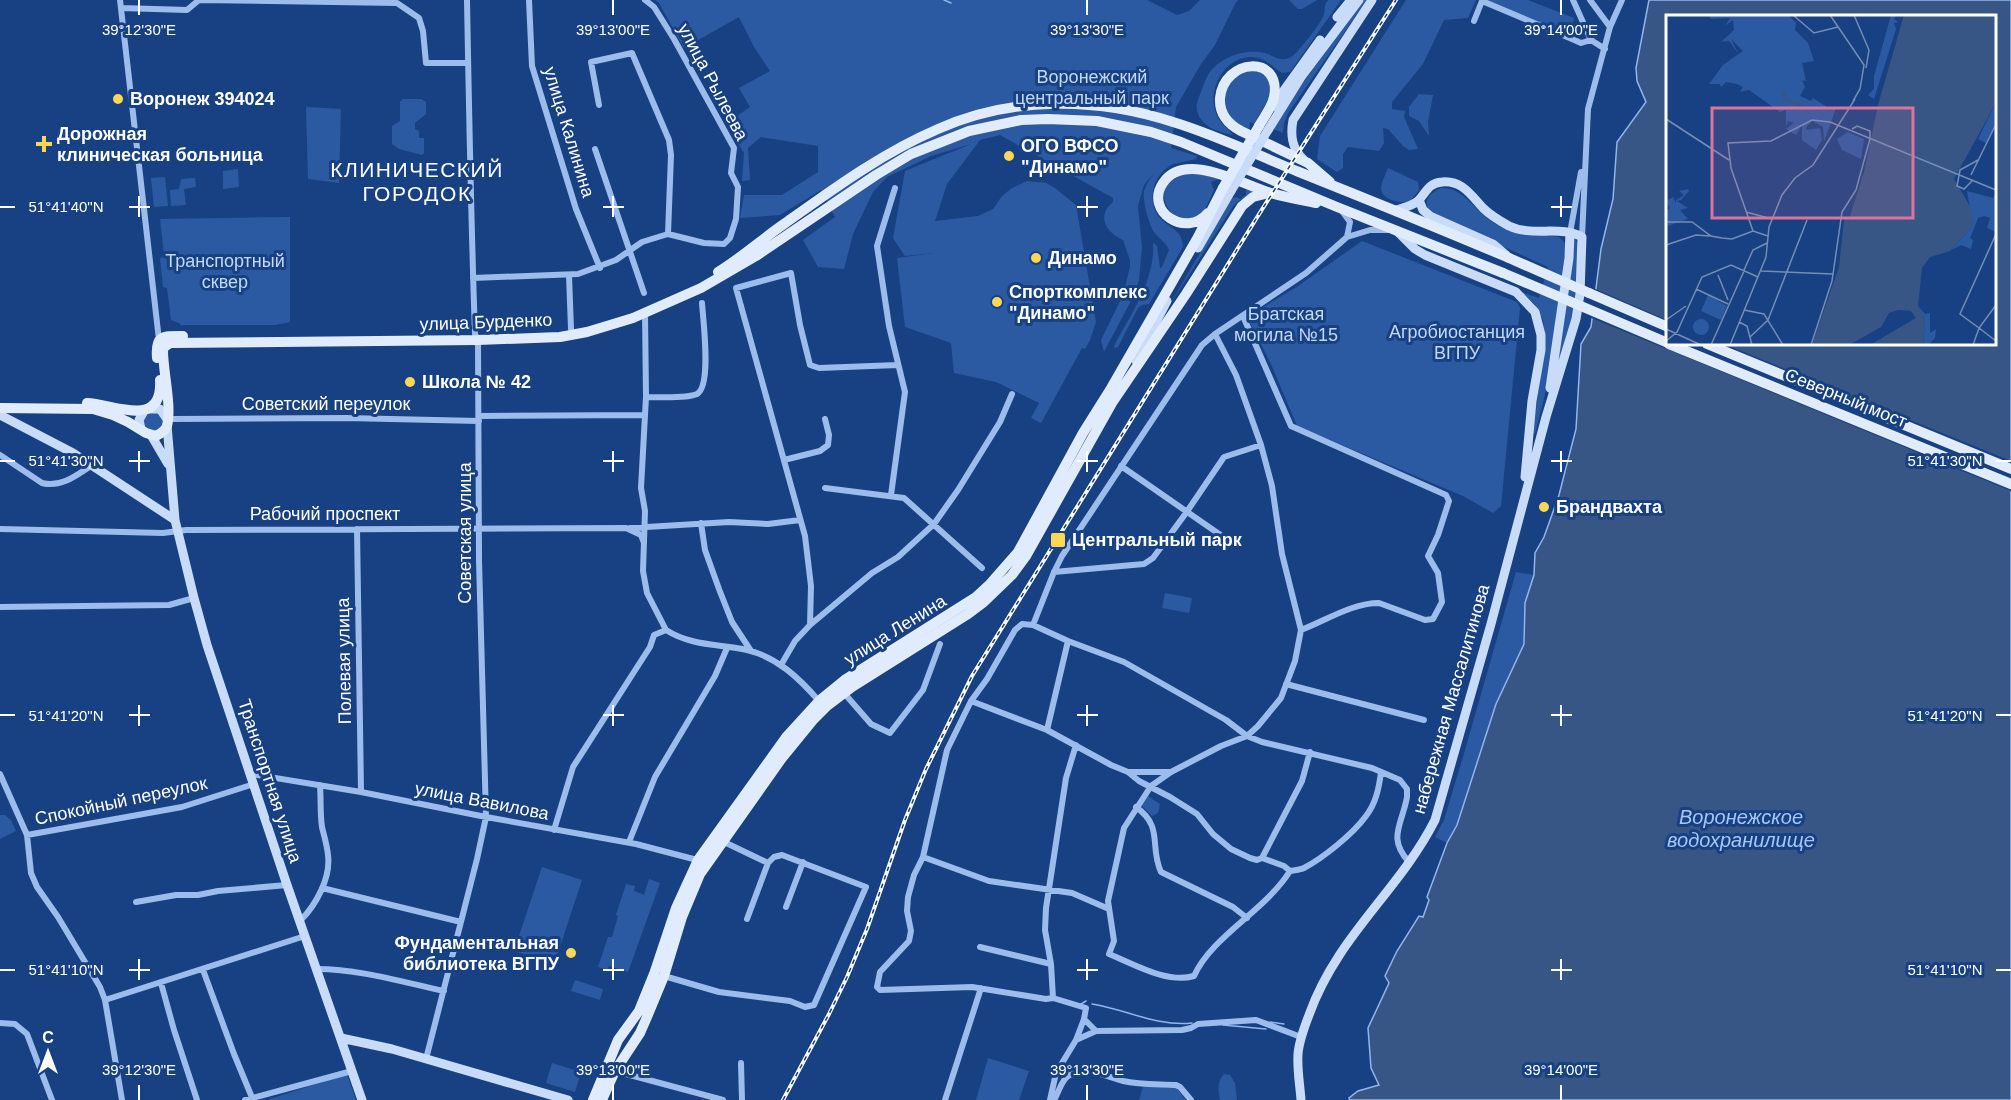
<svg xmlns="http://www.w3.org/2000/svg" width="2011" height="1100" font-family="Helvetica,sans-serif">
  <style>
    .green { fill: #2b5aa2 }
    .water { fill: #375686; stroke: #8fb6ee; stroke-width: 1.5; fill-rule: evenodd }
    .pier { fill: #184183 }
    .lines { fill: none; stroke-linecap: round; stroke-linejoin: round }
    .stream { stroke: #8fb6ee; stroke-width: 1.5 }
    .street { stroke: #9cbcec; stroke-width: 6 }
    .secondary { stroke: #c8dbf9; stroke-width: 9 }
    .primary { stroke: #e1ebff; stroke-width: 10 }
    .rail-casing { stroke: #fff; stroke-width: 4 }
    .rail { stroke: #184183; stroke-width: 1.5; stroke-dasharray: 4.5; stroke-linecap: butt }
    .secondary-bridge { stroke: #c8dbf9; stroke-width: 9 }
    .primary-bridge { stroke: #e1ebff; stroke-width: 10 }
    .ticks { fill: none; stroke: #fff; stroke-width: 2 }
    .poi-dot { fill: #ffd757; stroke: #184183; stroke-width: 2 }
    .labels { text-anchor: middle; stroke-width: 6; stroke-linejoin: round; paint-order: stroke }
    .park-label { font-size: 18px; fill: #c1d8f9; stroke: #184183 }
    .street-label { font-size: 18px; fill: #fff; stroke: #184183 }
    .poi-label { font-size: 18px; font-weight: bold; fill: #fff; stroke: #184183; text-anchor: start }
    .water-label { font-size: 20px; font-style: italic; fill: #a7c6f3; stroke: #184183 }
    .quarter-label { font-size: 21px; letter-spacing: 1.5px; fill: #fff; stroke: #184183 }
    .inset-river { fill: none; stroke: #375686; stroke-width: 3 }
    .inset-road { fill: none; stroke: #748db5; stroke-width: 1.5 }
    .view { fill: #da749d; fill-opacity: 0.15; stroke: #da749d; stroke-width: 3 }
    .inset-edge { fill: none; stroke: #fff; stroke-width: 3 }
    .ticks-label { font-size: 15px; text-anchor: middle; fill: #fff; stroke: #184183; stroke-width: 6; stroke-linejoin: round; paint-order: stroke }
  </style>
  <rect width="100%" height="100%" fill="#184183"/>
  <path class="green" d="M655,0h492l30,15 12,-4 11,-11h38l-3,4 -20,41 -14,19 -25,43 -5,41 26,8 -1,3c-7,2 -15,3 -22,5 -21,8 -29,39 -13,55 10,10 22,12 22,28l-34,57 -7,1 -4,3 -20,39 -3,1 -1,-2c16,-30 41,-66 39,-101l1,-2 3,3 3,22 2,-1 7,-17c-3,-8 -10,-11 -15,-18 -5,-7 -12,-33 -10,-41 2,-6 6,-12 9,-17l-9,11 -6,21 4,41 -3,33 -6,17 -29,55 -3,-12 22,-45 7,-28v-7l-7,-20c-17,-7 -27,-24 -10,-38v-4l-113,-63 -20,5 -33,44 -12,37 43,-5 15,-7 9,-13 10,-8 15,-7 19,2 9,5 21,17 20,117 -6,18 -5,9 -3,-1 -41,75 -10,-5 8,-15 -43,-21 -42,-9 -3,-30 -46,-16 -8,-69 37,-5 -29,3 -12,-18 12,-67 66,-27 -40,12 -44,21 -14,15 -20,42 -9,35 -26,-2 -15,-27 32,-23 -14,-27 -41,25 -40,3 4,-23h38l36,-23v-26l-57,-9 -13,11 2,32 -8,1 2,-28 -17,-30 23,-16 -11,-19 31,-17 -16,-24 -15,-30 -55,31 -25,-45z
    M1289,0h28l-15,9h-4z
    M1328,0h13l-51,72 -8,1c-8,-4 -14,-13 -23,-15 -31,-7 -53,29 -43,55 3,10 11,14 17,22 -8,-1 -24,-6 -30,-13 -7,-8 -8,-16 -4,-25 3,-7 5,-15 9,-22 11,-18 37,-27 57,-22 10,3 16,10 26,4 7,-4 29,-33 32,-40 3,-6 0,-11 5,-17z
    M1363,0h4l-79,113 -4,10 -1,10 -10,-4 19,-31z
    M1406,0h70l-8,18 -24,2 -21,44 -31,38v7l13,2 -1,6 14,32 -9,1 -6,-4 -15,-17 -5,-1 1,15 -5,8 -31,-4 -5,7v14l-6,4 -20,-13 3,-23z
    M1486,0h42l46,18 -4,17z
    M1251,68l6,1 12,11v18l-15,26 -4,-2 -1,10c-12,-6 -25,-17 -25,-31 0,-6 4,-14 6,-20z
    M1419,94l14,1 -5,27 1,14 -10,-15 -10,-5v-9z
    M403,99h18l5,3v12l-11,9v6l4,2v7h5v15l-2,2 -23,-6 -7,-5v-18l8,-5v-19z
    M306,107l35,2 -2,74 -31,-4z
    M1388,168l30,14 1,8 -9,11c-9,3 -29,-1 -29,-13 0,-6 5,-14 7,-20z
    M238,169l1,18 -16,2v-18z
    M1193,172l26,7 -8,3 3,8 -11,24c-4,1 -9,4 -14,5 -22,2 -35,-29 -15,-40 5,-3 13,-5 19,-7z
    M165,177l3,29 -14,1 -3,-29z
    M195,178l1,9 -12,2 2,16 -15,1 -1,-16 9,-1 2,-10z
    M1441,188c21,-1 31,19 46,30 30,22 40,14 72,19l7,7 -19,142 -12,48h-2l12,-98 -2,-16 -9,-17 -13,-11 18,6 9,-31 -120,-55c-4,-12 1,-19 13,-24z
    M1246,189l12,2 -18,9 -6,5 -68,106 66,-113 4,-1 4,2 6,-4z
    M290,217v105l-15,3h-92l-1,1 -3,-3 -8,-3 -4,-32 -4,-1 -3,-28 4,-4 -4,-36z
    M1575,238c4,6 3,15 3,22 2,42 -11,80 -23,119l19,-140z
    M1362,241l155,61 3,6 -19,198 -8,7 -30,-17 -166,-70 -26,-62 -24,-47 51,-31z
    M143 422a10 10 0 1 1 20 0a10 10 0 1 1-20 0Z
    M1516,572l18,3 -9,28 -1,41 -28,60 -39,121 -10,18 -12,-6 9,-17 19,-63z
    M1165,593l27,5 -3,15 -27,-5z
    M1148,796l12,8 -2,9 -6,3 -10,-10z
    M0,815h5l6,5 5,11 -16,8z
    M542,867l40,13 -28,85 -40,-14z
    M649,879l11,4 -32,89 -19,-6 -2,4 -9,-3 10,-30h4l6,-21 -2,-1 10,-31 9,2 -1,5 10,4z
    M575,980l28,9 -3,11 -29,-9z
    M988,1058l41,13 -10,29h-43z
    M552,1063l29,9 -6,20 -29,-9z
    M347,1074l9,26h-89z
    M1224,1074l6,1 5,8 2,17h-17c-2,-10 -3,-18 4,-26z
    M1143,1086l33,2 10,12h-47z"/>
  <path class="water" d="M1649,0h362v1100h-661l-1,-2 9,-7 21,-6 -8,-17 -3,-40 21,-45 -4,-7 12,-25 22,-35 4,1 6,-17 -2,-3 20,-54 10,-18 39,-121 28,-60 1,-41 9,-28 1,-22 9,-16 15,-42 17,-66 5,-85 10,-17 10,-78 12,-50 4,-57 29,-40 -9,-21 -1,-13zM1668,16h326v328h-326z"/>
  <path class="pier" d="M1593,288l74,32 1,24h56l287,117v30l-422,-174z"/>
  <g class="lines">
    <path class="stream" d="M944,0l7,3
      M1081,1004l5,-3
      M1092,1004c33,5 65,23 100,19
      M1270,1022l14,2
      M1223,1025l43,4"/>
    <path class="street" d="M120,0l39,340
      M529,0l3,66 44,143 24,59
      M645,0l9,7 20,32 60,109 -3,25 7,14 -2,32 -6,19 -6,6 -20,-1 -36,-9
      M1573,0l18,40 14,9
      M1590,0l20,27
      M121,8l66,2 12,-10 198,3 22,15 4,13 3,32h42
      M1474,21l8,-20 90,38 9,4 10,-3
      M599,105l-8,-43 41,-9 37,87 2,15 -3,79
      M595,149l49,144
      M1342,211l8,11 -3,15 23,-7h18
      M1570,233l11,-61
      M1582,237l6,-128 22,-82 12,-27
      M569,275l2,54
      M473,278l105,-4 38,-14 26,-18 26,-8
      M645,313l1,84 -5,91 4,23 -2,60 4,22 19,37
      M1243,316l48,110 155,69 3,6 -11,34 -10,21 10,17 4,29 -9,17 -8,1 -46,-17c-27,0 -54,18 -78,27
      M1215,334l21,41 25,70 11,41 10,68 19,76 -6,31 -14,37 -23,28 -11,10 -26,10 -50,26 -20,14 -27,42 -16,73 6,40 -5,13c25,10 58,30 85,22 18,-40 71,-65 96,-105 4,-1 10,-1 14,-3 19,-10 49,-34 62,-52 10,-13 13,-28 15,-44
      M646,397c13,0 40,2 51,-3 15,-8 6,-74 5,-91
      M479,416l165,-1
      M173,419l173,-1 133,3
      M0,455l42,28c19,5 35,-8 50,-18
      M784,460l36,-9 8,-6 1,-10 -4,-16
      M1121,466l111,77
      M825,488l79,10 78,70
      M891,495l14,-103 -16,-66 -12,-80 18,-58
      M701,523l4,27 14,39 13,33 19,29
      M630,528l99,-6 39,2 32,-4
      M0,529l163,4 23,-3 440,-2 15,7 3,8
      M357,529l4,263
      M1054,572l90,-8 9,-6 33,-45 38,-56 37,-12
      M0,607l169,-2 25,-7
      M810,625l1,-39 -6,-50 -69,-248 55,-15 9,52 10,40 9,3 79,-3
      M1033,625l21,-53 8,-16 140,-211 13,-11 91,-61 41,-36
      M781,665l14,-24 15,-16 62,-52 26,-16 36,-33 24,-34 42,-68 12,-28
      M1286,684l138,36
      M844,693l27,31 19,9 33,-43 17,-46
      M971,701l76,29 64,35 17,7 11,9 31,16 27,17 16,20 18,15 19,9 7,2 5,-2 22,8 6,5
      M1047,730l21,-89
      M1129,772h41
      M0,774l27,61 4,38 6,14 21,30 42,70 5,13 17,100
      M251,774l110,18 125,25 150,27 65,17
      M1136,807c28,20 13,39 25,65l72,35 14,11
      M554,830l19,-63 77,-120 4,-12 12,-5c25,16 53,14 81,20 30,7 52,28 72,51
      M27,835l155,-28 72,-23
      M629,842l26,-65 60,-101 12,-28
      M923,857l66,24 83,12 37,16
      M1262,858l40,-77 8,-29
      M322,888l139,34
      M136,902l40,-7h22l20,-4 69,-6
      M786,907l17,-45
      M747,919l21,-56
      M300,921c16,-16 31,-43 28,-66 -1,-10 -4,-19 -6,-28 -2,-13 -1,-28 -2,-42
      M980,947l71,17
      M317,969c42,0 85,13 127,22
      M203,970l31,84 19,46
      M664,976l55,16 71,9 15,6 9,-2 52,-118 -84,-32 -8,2 -6,6 -46,-22
      M161,983l13,47 23,70
      M1053,998l-2,-34 -6,-34 1,-22 20,-130 10,-33
      M105,1000l200,-64
      M1084,1019l12,12 86,-1 9,-2 7,-4 58,-4 45,17
      M0,1023l15,1 12,10 25,66
      M1076,1040l20,-9
      M426,1059l51,-200 9,-42 -7,-257 -1,-220 -3,-6c-4,-111 -6,-223 -8,-334
      M741,1063l1,37
      M615,1071l108,29
      M245,1100l107,-29
      M945,1100l36,-112
      M1050,1100l6,-27 20,-33 8,-21 2,-11 -33,-10 -7,1 -74,-12 -92,3 -3,-3 3,-15 29,-31 2,-10 -4,-20 1,-14 6,-22 9,-18 24,-107 24,-49 16,-22 28,-49 7,-6 11,1 35,16 56,21 102,58 21,16 15,6 110,26 28,12 7,9v8c-5,28 -20,41 2,65
      M1054,1100c5,-8 7,-19 14,-24 16,-11 40,1 55,5 17,4 36,3 53,4l4,2 11,13"/>
    <path class="secondary" d="M1337,17l14,-17
      M1272,107l48,-67
      M1268,130l33,-53 58,-77
      M1304,160c-12,-11 -14,-24 -11,-40l79,-120
      M1419,200l4,10 7,6 63,28 13,11
      M1398,232l17,17 10,6 91,37 19,20 6,23v15l-9,51 -7,76
      M1198,248l33,-57
      M1136,361l31,-60
      M1550,388l19,-130 1,-25
      M149,409h11l7,10
      M0,415l73,38 102,67
      M167,425l8,95 19,78 13,47 80,240 75,215
      M141,429l-2,-9 5,-9
      M151,435l17,29
      M341,1038l51,11 176,51
      M1301,1100c-1,-15 -4,-30 -3,-46 1,-13 6,-26 11,-39 28,-79 90,-124 126,-195l56,-196 55,-207 30,-98 4,-25 2,-57c-20,-12 -50,0 -73,-11 -9,-5 -19,-11 -26,-18 -12,-13 -21,-28 -41,-26 -14,1 -16,11 -24,19 -6,5 -15,7 -22,9"/>
    <path class="primary" d="M1259,126c5,-9 13,-19 15,-29 8,-43 -50,-39 -54,1 -1,16 8,26 21,33l67,32 22,19
      M1208,213c-22,26 -64,-2 -45,-30 22,-33 80,2 108,10 14,4 30,7 45,10
      M718,272c23,-14 44,-33 66,-48 49,-35 98,-71 154,-95 73,-33 159,-32 235,-7 43,13 84,33 126,50 70,28 140,56 210,86
      M1589,293l79,34
      M1669,344l342,140
      M1707,344l304,125
      M157,358c-2,-23 5,-22 26,-22
      M87,403c27,1 76,27 73,-23
      M0,408l93,1 20,6 15,7 18,11 10,3c5,-3 9,-5 11,-10 5,-19 -4,-55 -4,-75l1,-4 6,-4 308,-3 82,-3 27,-5 46,-14 68,-30 55,-32 120,-81 35,-21 58,-23 52,-11 27,-1 49,2 54,11 30,10 156,65 166,66
      M593,1100l25,-60 21,-29 15,-37 22,-66 22,-48 89,-124 32,-35 27,-22 130,-82 13,-12 29,-33 65,-119 27,-43 88,-153 25,-49
      M602,1100l13,-29 25,-38 7,-16 17,-41 18,-59 18,-43 82,-116 31,-38 14,-14 25,-19 116,-73 16,-12 28,-27 14,-19 86,-153 74,-109 56,-88 11,-9 16,-4"/>
    <defs>
      <path id="rail" d="M783,1100l46,-86 18,-37 20,-48 38,-109 21,-51 46,-93 289,-465 135,-211"/>
    </defs>
    <use href="#rail" class="rail-casing"/>
    <use href="#rail" class="rail"/>
    <path class="secondary-bridge" d="M1231,191l37,-61"/>
    <path class="primary-bridge" d="M1223,188l36,-62
      M1509,258l80,35
      M1503,273l165,70"/>
  </g>
  <path class="ticks" d="M139,0v15M613,0v15M1087,0v15M1561,0v15M139,196v21M613,196v21M1087,196v21M1561,196v21M0,207h15M129,207h21M603,207h21M1077,207h21M1551,207h21M139,451v21M613,451v21M1087,451v21M1561,451v21M0,461h15M129,461h21M603,461h21M1077,461h21M1551,461h21M1996,461h15M139,705v21M613,705v21M1087,705v21M1561,705v21M0,715h15M129,715h21M603,715h21M1077,715h21M1551,715h21M1996,715h15M139,959v21M613,959v21M1087,959v21M1561,959v21M0,970h15M129,970h21M603,970h21M1077,970h21M1551,970h21M1996,970h15M139,1085v15M613,1085v15M1087,1085v15M1561,1085v15"/>
  <g class="poi-dot">
    <circle cx="118" cy="99" r="6"/>
    <path d="M41 135h6v6h6v6h-6v6h-6v-6h-6v-6h6z"/>
    <circle cx="1009" cy="156" r="6"/>
    <circle cx="1036" cy="258" r="6"/>
    <circle cx="997" cy="302" r="6"/>
    <circle cx="410" cy="382" r="6"/>
    <circle cx="1544" cy="507" r="6"/>
    <rect x="1050" y="532" width="16" height="16" rx="3"/>
    <circle cx="571" cy="953" r="6"/>
  </g>
  <g class="labels">
    <g class="park-label">
      <text x="1092" y="83">Воронежский<tspan x="1092" dy="21">центральный парк</tspan></text>
      <text x="225" y="267">Транспортный<tspan x="225" dy="21">сквер</tspan></text>
      <text x="1286" y="320">Братская<tspan x="1286" dy="21">могила №15</tspan></text>
      <text x="1457" y="338">Агробиостанция<tspan x="1457" dy="21">ВГПУ</tspan></text>
    </g>
    <g class="street-label">
      <text transform="translate(713 82) rotate(62)" y="6">улица Рылеева</text>
      <text transform="translate(569 132) rotate(73)" y="6">улица Калинина</text>
      <text transform="translate(486 322) rotate(-2)" y="6">улица Бурденко</text>
      <text transform="translate(1846 398) rotate(22)" y="6">Северный мост</text>
      <text x="326" y="410">Советский переулок</text>
      <text x="325" y="520">Рабочий проспект</text>
      <text transform="translate(465 533) rotate(-90)" y="6">Советская улица</text>
      <text transform="translate(895 630) rotate(-32)" y="6">улица Ленина</text>
      <text transform="translate(344 661) rotate(-91)" y="6">Полевая улица</text>
      <text transform="translate(1451 699) rotate(-74)" y="6">набережная Массалитинова</text>
      <text transform="translate(270 781) rotate(72)" y="6">Транспортная улица</text>
      <text transform="translate(121 801) rotate(-12)" y="6">Спокойный переулок</text>
      <text transform="translate(482 801) rotate(11)" y="6">улица Вавилова</text>
    </g>
    <g class="poi-label">
      <text x="130" y="105">Воронеж 394024</text>
      <text x="57" y="140">Дорожная<tspan x="57" dy="21">клиническая больница</tspan></text>
      <text x="1021" y="152">ОГО ВФСО<tspan x="1021" dy="21">"Динамо"</tspan></text>
      <text x="1048" y="264">Динамо</text>
      <text x="1009" y="298">Спорткомплекс<tspan x="1009" dy="21">"Динамо"</tspan></text>
      <text x="422" y="388">Школа № 42</text>
      <text x="1556" y="513">Брандвахта</text>
      <text x="1072" y="546">Центральный парк</text>
      <text x="559" y="949" text-anchor="end">Фундаментальная<tspan x="559" dy="21">библиотека ВГПУ</tspan></text>
    </g>
    <g class="water-label">
      <text x="1741" y="824">Воронежское<tspan x="1741" dy="23">водохранилище</tspan></text>
    </g>
    <g class="quarter-label">
      <text x="417" y="177">КЛИНИЧЕСКИЙ<tspan x="417" dy="24">ГОРОДОК</tspan></text>
    </g>
  </g>
  <g transform="translate(1666 15)">
    <rect width="330" height="330" fill="#184183"/>
    <path d="M42,0h80l8,8 -1,7 13,13 6,18 -12,2 4,18 -4,-1 3,7 -5,9 11,5 2,-3 17,11 6,-1 -12,34 -1,-15 -11,-6 -5,5 -1,4 14,-2 2,12 -6,10 -14,-10v-15l-6,10 -10,-6 8,-6 -6,-2 -2,5v-16l-6,2 -31,-22 -9,2 3,-5 -6,-3 -11,-2 -5,5 -1,-3h-11l14,-19 20,-14 -12,-12 7,14 -9,-12 -8,1 13,-12 -1,-10 -8,6 5,-8 -19,1zM225,0h5l-2,4 4,3 -4,1 2,6 -22,70 -6,-4 6,-6v-13zM330,88v20l-10,20 -8,-4zM182,117l16,7 -3,20 -19,-9 -5,-11zM22,174l1,2 -8,9 -4,1 11,7 -8,2 8,9 -20,7 -2,-15 4,-3 -4,-7 7,-4 3,6v-3l8,-5 -5,-4zM301,176l26,7 2,-3 1,37 -9,-4 3,-10 -6,-2 -6,2 -8,20 3,2 -2,9 -10,-4 -10,5 22,-24zM42,280l19,11 -6,14 -20,-9zM252,291l7,8 5,-1v20l6,-4 -1,9 -7,7h-5l2,-24zM27 312a8 8 0 1 1 16 0a8 8 0 1 1-16 0Z" fill="#2b5aa2"/>
    <path d="M238,0h92v88l-42,76 17,29 2,18 -23,25 -20,6 -8,11 -4,38 7,15 -2,24h-53l46,-27 -5,-7 -13,-1 -9,3 -8,14 -32,18h-37l27,-78 5,-47 6,-4 14,-44 14,-67z" fill="#375686"/>
    <path class="inset-river" d="M117,76l2,8 22,9"/>
    <path class="inset-road" d="M127,0l21,18 24,-6M164,0l34,50 -4,24 -7,12M188,0l15,35 -3,18M0,104l63,41M305,160l25,-51M306,166l-8,8 -7,-3 3,-16 18,-10M80,197l26,7M0,207h26l19,14 11,2 10,1 21,-8 15,5M87,216l-22,-63 -3,-25 43,-2 41,-21 18,2 166,68M0,230l30,-10 14,1M78,255l9,-20 14,-7M95,256l72,3M52,260l10,25M30,274l32,15M78,295l20,4 19,31M0,305l20,-14M73,307l8,4 5,19M313,313l-19,-14 36,-80M313,313l17,13M0,314l35,16M84,322l18,-17 39,-100M0,326l11,-9 25,-55 29,-12 27,12M45,330l33,-74M64,330l36,-88 3,-30 13,-32 13,-17 18,-13 42,-66M145,330l21,-64 10,-69 14,-22 14,-51v-8l-13,-5 -5,3M307,330l6,-17 17,-23"/>
    <path class="view" d="M46,93h201v110h-201z"/>
    <rect width="330" height="330" class="inset-edge"/>
  </g>
  <g class="ticks-label">
    <text x="139" y="35">39°12'30"E</text>
    <text x="613" y="35">39°13'00"E</text>
    <text x="1087" y="35">39°13'30"E</text>
    <text x="1561" y="35">39°14'00"E</text>
    <text x="66" y="212">51°41'40"N</text>
    <text x="66" y="466">51°41'30"N</text>
    <text x="1945" y="466">51°41'30"N</text>
    <text x="66" y="721">51°41'20"N</text>
    <text x="1945" y="721">51°41'20"N</text>
    <text x="66" y="975">51°41'10"N</text>
    <text x="1945" y="975">51°41'10"N</text>
    <text x="139" y="1075">39°12'30"E</text>
    <text x="613" y="1075">39°13'00"E</text>
    <text x="1087" y="1075">39°13'30"E</text>
    <text x="1561" y="1075">39°14'00"E</text>
  </g>
  <g transform="translate(48 1052)" stroke="#184183" stroke-width="4.5" paint-order="stroke">
  <path d="M0-4.5L10 22L0 15L-10 22Z" fill="#ffffff"/>
  <text y="-9" font-size="16" font-weight="bold" text-anchor="middle" fill="#ffffff">С</text>
  </g>
</svg>
